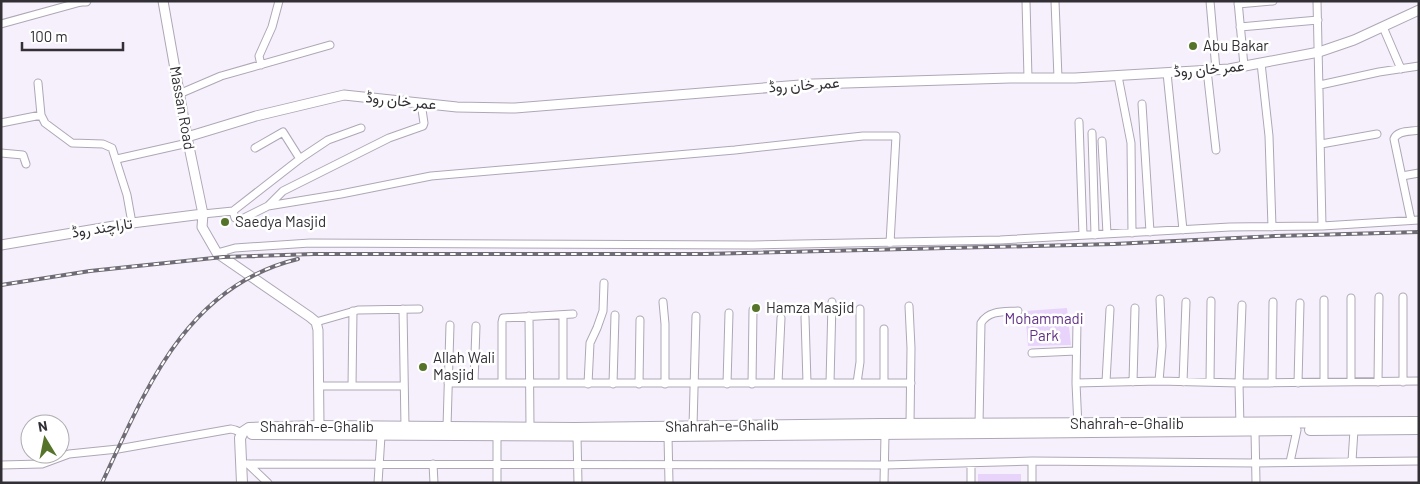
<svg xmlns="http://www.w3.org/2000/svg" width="1420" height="484" font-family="Barlow,Vazirmatn,sans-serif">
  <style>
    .green { fill: #e8d4fb }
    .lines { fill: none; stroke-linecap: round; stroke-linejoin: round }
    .minor-casing { stroke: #afa7b6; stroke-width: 9 }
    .tertiary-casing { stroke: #afa7b6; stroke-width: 11 }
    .secondary-casing { stroke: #afa7b6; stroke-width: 12 }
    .minor { stroke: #fff; stroke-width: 7 }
    .tertiary { stroke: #fff; stroke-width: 9 }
    .secondary { stroke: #fff; stroke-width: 10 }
    .rail-casing { stroke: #706c75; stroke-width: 4 }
    .rail { stroke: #fff; stroke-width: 2; stroke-dasharray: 5.5; stroke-linecap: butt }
    .poi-dot { fill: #567429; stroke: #fff; stroke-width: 2 }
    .labels { text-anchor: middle; stroke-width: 5; stroke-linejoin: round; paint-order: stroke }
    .poi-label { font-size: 15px; fill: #322f35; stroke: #fff; text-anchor: start }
    .street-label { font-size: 15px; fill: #322f35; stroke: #fff }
    .park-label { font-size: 15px; fill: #613185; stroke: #fff }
  </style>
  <rect width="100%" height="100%" fill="#f6f0fd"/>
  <path class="green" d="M1067,308l4,37 -43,1 -3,-35z
    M978,474h43v9h-43z"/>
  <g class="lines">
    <defs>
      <path id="minor" d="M1026,1l2,77
        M1055,1l3,77
        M1210,1l6,69
        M1238,1l6,65
        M1317,1l5,225
        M1238,4l35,-3
        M1,24l80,-22
        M1240,27l78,-7
        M1383,27l18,42
        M1261,63l8,73 3,91
        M261,65l-2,-9 13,-29 7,-26
        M1207,70l9,80
        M1167,73l16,157
        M1118,76l13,67 1,90
        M1320,85l59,-13 40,-6
        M179,94l42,-18 109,-31
        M1142,104l8,128
        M41,115l4,8 27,20 31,1 9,4 15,47 5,28
        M1079,122l4,113
        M1,123l40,-8 -3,-32
        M1092,133l3,102
        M1102,141l5,93
        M1321,144l56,-10
        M255,148l28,-16 17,27
        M1,153l22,2 3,9
        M117,159l71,-16
        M1402,176l17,-3
        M268,206l15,-15 106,-53 34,-12 1,-3 -3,-20
        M233,211l2,7 5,2 28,-14 73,-12 90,-18 304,-26 128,-14h33l-6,107
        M203,214l30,-3 68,-53 27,-18 33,-12
        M1411,220l-17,-81c3,-9 17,-7 25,-9
        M217,253l18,-5 75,-5 443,2 247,-5 230,-13 92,-1 97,-6
        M1403,297v85
        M1324,300v82
        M663,302l2,22v60
        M909,306l2,42 -1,76
        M403,309l2,118
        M529,316l1,111
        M805,317l2,66
        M316,322l42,-12 61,-1
        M1077,322l-1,61 2,44
        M884,329v54
        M1032,353l44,-2
        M1159,381l3,-35 -2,-47
        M1106,382l4,-73
        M1133,382l2,-74
        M1183,382l3,-80
        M1210,382l1,-81
        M1351,382v-84
        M1378,382l1,-85
        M448,383h463
        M474,383l2,-57
        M502,383v-61l1,-4 70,-4
        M563,383v-68
        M778,383l3,-65
        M830,383l2,-81
        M857,383l3,-21v-53
        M1076,383l83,-2 80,2 180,-2
        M1272,383l1,-81
        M1298,383l2,-80
        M588,384l2,-41 7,-15 6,-17 1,-28
        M613,384l2,-69
        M639,384l1,-64
        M727,384l2,-71
        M752,384l1,-74
        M319,386h85
        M352,386l1,-75
        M979,424l2,-101c8,-13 23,-11 37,-12
        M693,426l3,-110
        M447,427l3,-102
        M1240,427l-1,-44 3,-78
        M1255,431l1,52
        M497,436v47
        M577,436l1,47
        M668,436l1,47
        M1032,461v22
        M1352,461l2,-31
        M1290,462l7,-32
        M971,463v20
        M241,464l644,1 147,-4 223,2 164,-2
        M248,464l20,19
        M433,464l1,19
        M1,465l41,-1 27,-10 49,-5 113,-20 4,1 7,3
        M378,483l3,-47
        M884,483l1,-49"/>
      <path id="tertiary" d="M81,1h5
        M163,1l24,136 16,77 -1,13 15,26 93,64 6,5 2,8 1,96
        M187,137l69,-21 88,-21 113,12 58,1 298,-24 197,-6h65l154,-9 90,-17 35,-12 65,-30
        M1,245l131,-22 71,-9"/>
      <path id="secondary" d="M1310,430l109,-1
        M243,432l6,-4 70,-2 256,2 307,-4 537,-2
        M252,434l416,2 627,-6
        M242,483l-2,-45 3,-6"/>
    </defs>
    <use href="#minor" class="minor-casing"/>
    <use href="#tertiary" class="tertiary-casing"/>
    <use href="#secondary" class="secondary-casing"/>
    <use href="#minor" class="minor"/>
    <use href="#tertiary" class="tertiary"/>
    <use href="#secondary" class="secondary"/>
    <defs>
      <path id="rail" d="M1,285l89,-14 133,-14 91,-3h391l409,-10 161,-8 144,-4
        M102,483c44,-94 84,-197 196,-224"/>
    </defs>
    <use href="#rail" class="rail-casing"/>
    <use href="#rail" class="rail"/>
  </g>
  <g class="poi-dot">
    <circle cx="1193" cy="46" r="5"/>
    <circle cx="225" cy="222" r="5"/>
    <circle cx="756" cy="308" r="5"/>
    <circle cx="423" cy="367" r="5"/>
  </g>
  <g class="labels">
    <g class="poi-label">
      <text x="1203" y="51">Abu Bakar</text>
      <text x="235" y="227">Saedya Masjid</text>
      <text x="766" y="313">Hamza Masjid</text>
      <text x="433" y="363">Allah Wali<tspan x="433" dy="17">Masjid</tspan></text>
    </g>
    <g class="street-label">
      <text transform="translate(1209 69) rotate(-5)" y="5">عمر خان روڈ</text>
      <text transform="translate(804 85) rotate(-4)" y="5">عمر خان روڈ</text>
      <text transform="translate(401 101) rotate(6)" y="5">عمر خان روڈ</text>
      <text transform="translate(182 108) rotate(80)" y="5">Massan Road</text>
      <text transform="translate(102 228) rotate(-9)" y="5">تاراچند روڈ</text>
      <text x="1127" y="429">Shahrah-e-Ghalib</text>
      <text transform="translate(722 426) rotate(-1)" y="5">Shahrah-e-Ghalib</text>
      <text x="317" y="432">Shahrah-e-Ghalib</text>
    </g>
    <g class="park-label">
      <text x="1044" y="324">Mohammadi<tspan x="1044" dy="17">Park</tspan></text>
    </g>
  </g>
  <rect width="1420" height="484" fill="none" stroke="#322f35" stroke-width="5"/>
  <g transform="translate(45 439) rotate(350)"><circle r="24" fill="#ffffff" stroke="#adacae"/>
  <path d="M0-4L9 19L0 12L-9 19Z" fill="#567429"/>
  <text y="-8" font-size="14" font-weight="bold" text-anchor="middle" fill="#322f35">N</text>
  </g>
  <path d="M22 42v8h101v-8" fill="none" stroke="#322f35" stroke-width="2.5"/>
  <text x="30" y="42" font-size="15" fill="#322f35" stroke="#ffffff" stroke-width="4" paint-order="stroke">100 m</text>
</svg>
